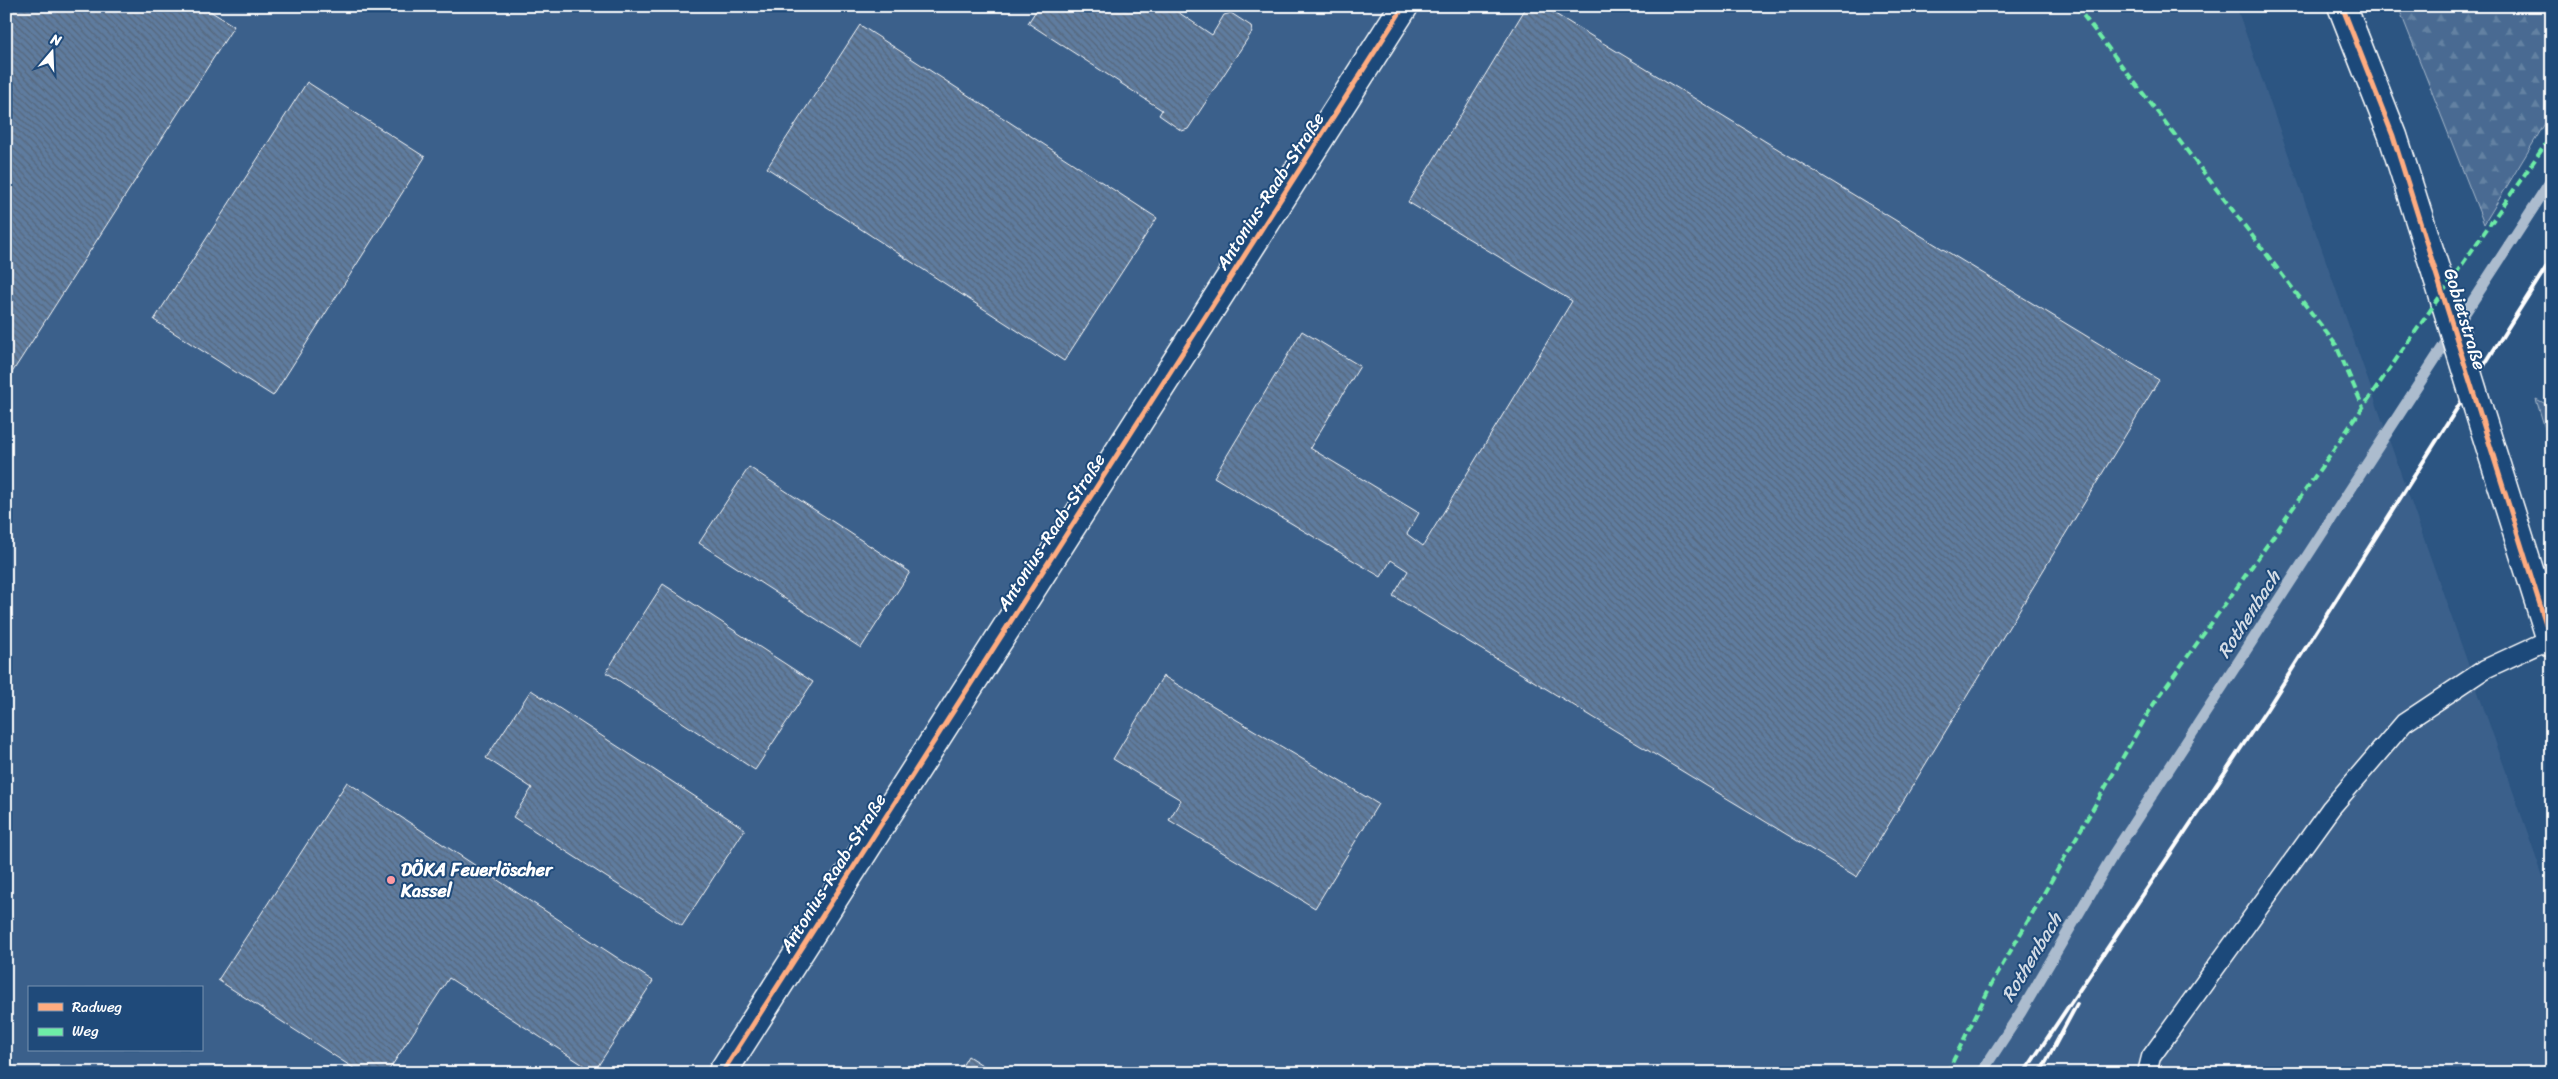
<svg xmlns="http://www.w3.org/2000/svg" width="2558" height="1079" font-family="Sriracha,sans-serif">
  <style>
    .built { fill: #3b618b; fill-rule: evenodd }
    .forest { fill: url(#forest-firs); stroke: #a4b5c8 }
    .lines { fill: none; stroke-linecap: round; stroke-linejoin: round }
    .stream { stroke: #acbcce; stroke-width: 11 }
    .building { fill: url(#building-back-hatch); stroke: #fff }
    .lane-casing { stroke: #fff; stroke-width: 21 }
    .street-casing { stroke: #fff; stroke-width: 31 }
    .lane { stroke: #1f4a7a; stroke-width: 18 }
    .street { stroke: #1f4a7a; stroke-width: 28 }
    .rail { stroke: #fff; stroke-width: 4 }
    .street-bridge-casing { stroke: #fff; stroke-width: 31; stroke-linecap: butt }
    .street-bridge { stroke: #1f4a7a; stroke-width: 28 }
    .quiet { stroke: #6deda7; stroke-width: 4; stroke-dasharray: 8 4; stroke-linecap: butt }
    .cycleway-casing { stroke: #1f4a7a; stroke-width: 8 }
    .cycleway { stroke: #ffac80; stroke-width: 5 }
    .poi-dot { fill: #ff9aa2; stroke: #1f4a7a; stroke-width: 2 }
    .labels { text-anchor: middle; stroke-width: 4; stroke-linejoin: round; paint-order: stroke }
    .street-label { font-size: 18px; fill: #fff; stroke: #1f4a7a }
    .poi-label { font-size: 18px; font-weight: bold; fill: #fff; stroke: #1f4a7a; text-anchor: start }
    .water-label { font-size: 19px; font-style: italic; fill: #d5dde6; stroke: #1f4a7a }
  </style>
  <defs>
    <pattern id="forest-firs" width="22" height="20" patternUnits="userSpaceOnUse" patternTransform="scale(1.25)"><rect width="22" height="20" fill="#486b92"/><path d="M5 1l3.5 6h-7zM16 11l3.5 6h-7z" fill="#6381a2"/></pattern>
    <pattern id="building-back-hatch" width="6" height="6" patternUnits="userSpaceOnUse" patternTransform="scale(1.25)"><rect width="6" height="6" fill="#5e7c9f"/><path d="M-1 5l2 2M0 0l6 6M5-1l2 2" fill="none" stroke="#56667a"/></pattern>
  </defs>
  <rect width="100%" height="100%" fill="#2c5582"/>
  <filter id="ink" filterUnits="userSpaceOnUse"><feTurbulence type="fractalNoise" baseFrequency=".02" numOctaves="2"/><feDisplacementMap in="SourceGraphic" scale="10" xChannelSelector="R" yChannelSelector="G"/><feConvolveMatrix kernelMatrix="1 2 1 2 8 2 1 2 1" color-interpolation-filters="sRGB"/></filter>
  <g filter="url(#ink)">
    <path class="built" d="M6,6h2230l316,896v171h-2546zM29,988h172v62h-172z"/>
    <path class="forest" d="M2398,6h154v106l-68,112z
      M2536,399l16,8v45z"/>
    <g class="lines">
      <path class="stream" d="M1981,1073l40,-61 92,-157 439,-676"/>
    </g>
    <path class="building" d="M6,6h196l32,20 -228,356z
      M1039,6h130l43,29 12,-20 7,-2 20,13 1,6 -64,97 -6,2 -23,-16 3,-5 -134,-87z
      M1527,6h15l617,374 -302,497 -464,-281 15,-25 -17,-11 -10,17 -167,-100 88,-146 58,35 -50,82 109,65 -12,21 16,12 149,-245 -164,-99z
      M860,25l297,193 -93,143 -297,-193z
      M307,82l118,75 -152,239 -119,-76z
      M749,467l161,105 -49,76 -162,-105z
      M663,584l150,98 -58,88 -149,-98z
      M1163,676l215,128 -63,104 -146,-88 12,-20 -68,-41z
      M531,690l214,139 -63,97 -169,-109 19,-29 -46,-30z
      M347,782l306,199 -59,91 -145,-94 -62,95h-26l-143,-93z
      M968,1056l27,17h-37z"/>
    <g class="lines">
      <defs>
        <path id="lane" d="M2147,1073l4,-16 180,-249 73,-85 81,-54 65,-30"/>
        <path id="street" d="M2342,6l51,130 44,139
          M2478,408l74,235
          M722,1073l682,-1067"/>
      </defs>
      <use href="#lane" class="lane-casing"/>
      <use href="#street" class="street-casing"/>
      <use href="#lane" class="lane"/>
      <use href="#street" class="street"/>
      <path class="rail" d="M2024,1073l243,-364 285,-451
        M2040,1073l37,-69"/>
      <defs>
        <path id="street-bridge" d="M2437,275l41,133"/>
      </defs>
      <use href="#street-bridge" class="street-bridge-casing"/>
      <use href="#street-bridge" class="street-bridge"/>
      <path class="quiet" d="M2076,6l260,339 27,62
        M1947,1073l45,-90 161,-278 117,-164 282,-406"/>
      <defs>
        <path id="cycleway" d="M2342,6l51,130 159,507
          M722,1073l682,-1067"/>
      </defs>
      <use href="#cycleway" class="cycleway-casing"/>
      <use href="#cycleway" class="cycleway"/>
    </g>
  </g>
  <circle class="poi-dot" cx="391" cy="880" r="5"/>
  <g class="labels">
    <g class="street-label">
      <text transform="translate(1270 191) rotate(-57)" y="6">Antonius-Raab-Straße</text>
      <text transform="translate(2465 319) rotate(73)" y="6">Gobietstraße</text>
      <text transform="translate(1051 532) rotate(-57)" y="6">Antonius-Raab-Straße</text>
      <text transform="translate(833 873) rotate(-58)" y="6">Antonius-Raab-Straße</text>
    </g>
    <g class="poi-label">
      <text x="401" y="876">DÖKA Feuerlöscher<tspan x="401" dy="21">Kassel</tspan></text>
    </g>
    <g class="water-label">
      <text transform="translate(2248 614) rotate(-57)" y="7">Rothenbach</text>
      <text transform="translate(2031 957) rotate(-59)" y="7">Rothenbach</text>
    </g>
  </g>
  <rect width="2558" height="1079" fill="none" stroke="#1f4a7a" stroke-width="25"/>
  <rect x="12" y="12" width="2533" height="1054" fill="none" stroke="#fff" stroke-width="2" filter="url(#ink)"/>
  <rect x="28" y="986" width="175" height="65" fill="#1f4a7a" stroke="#7992af"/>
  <rect x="38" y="1003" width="25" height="8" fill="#ffac80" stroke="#7992af"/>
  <text x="72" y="1012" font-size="15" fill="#ffffff">Radweg</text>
  <rect x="38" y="1028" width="25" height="8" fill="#6deda7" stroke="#7992af"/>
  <text x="72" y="1036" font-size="15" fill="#ffffff">Weg</text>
  <g transform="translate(52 52) rotate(19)" stroke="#1f4a7a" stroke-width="4" paint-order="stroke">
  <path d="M0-4L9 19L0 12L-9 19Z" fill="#ffffff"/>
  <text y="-8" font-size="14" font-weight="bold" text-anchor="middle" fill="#ffffff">N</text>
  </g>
</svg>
